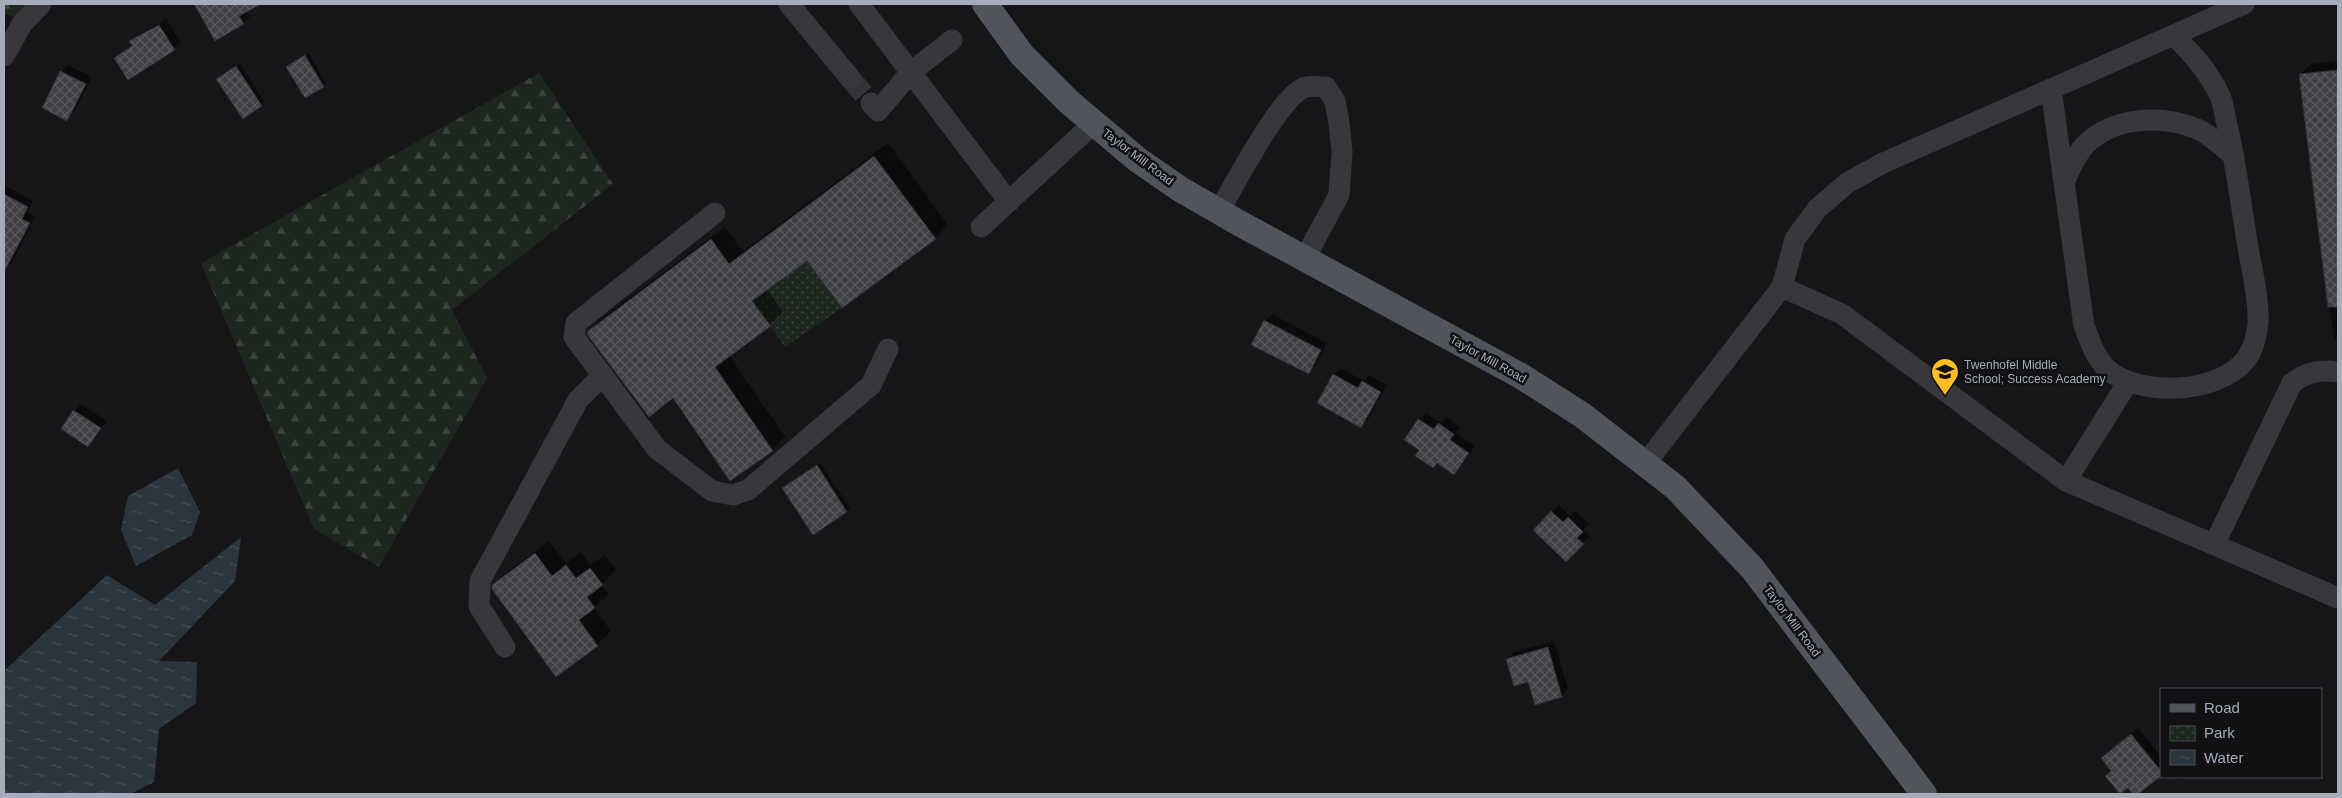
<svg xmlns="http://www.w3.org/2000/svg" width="2342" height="798" font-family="Helvetica,sans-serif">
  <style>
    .forest { fill: url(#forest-firs) }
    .park { fill: url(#park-dots) }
    .water { fill: url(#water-ripples) }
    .shadow { fill: #0007 }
    .building { fill: url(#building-cross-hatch); stroke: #303035 }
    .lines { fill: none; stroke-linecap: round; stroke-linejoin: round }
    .minor-tunnel { stroke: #333438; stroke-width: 21; stroke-dasharray: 21 11; stroke-linecap: butt }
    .minor { stroke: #37383e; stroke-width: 21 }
    .major { stroke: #52545d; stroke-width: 26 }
    .labels { text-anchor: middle; stroke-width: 5; stroke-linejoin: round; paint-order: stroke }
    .street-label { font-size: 12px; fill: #a7acba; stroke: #111113 }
    .poi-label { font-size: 12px; fill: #a7acba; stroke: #111113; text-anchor: start }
  </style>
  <defs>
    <pattern id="forest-firs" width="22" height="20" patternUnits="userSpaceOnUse" patternTransform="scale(1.25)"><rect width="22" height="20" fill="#1e271f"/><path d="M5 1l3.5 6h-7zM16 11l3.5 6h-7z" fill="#3c443d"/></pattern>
    <pattern id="park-dots" width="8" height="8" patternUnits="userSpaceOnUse" patternTransform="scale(1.25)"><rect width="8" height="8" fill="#1e271f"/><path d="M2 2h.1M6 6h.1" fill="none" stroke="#3c443d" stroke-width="1.8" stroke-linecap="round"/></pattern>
    <pattern id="water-ripples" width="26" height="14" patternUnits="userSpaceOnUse" patternTransform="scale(1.25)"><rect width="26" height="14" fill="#2b353e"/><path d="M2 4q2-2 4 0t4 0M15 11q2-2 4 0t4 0" fill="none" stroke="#475058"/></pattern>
    <pattern id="building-cross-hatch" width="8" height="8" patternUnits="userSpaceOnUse" patternTransform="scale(1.25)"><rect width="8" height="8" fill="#404146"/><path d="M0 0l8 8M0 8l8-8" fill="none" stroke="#595a5f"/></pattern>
  </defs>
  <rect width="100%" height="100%" fill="#161618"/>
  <path class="forest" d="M4,4h37l-15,16 -22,-6z
    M539,73l74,111 -161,126 35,68 -108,189 -65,-38 -113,-266z"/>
  <path class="park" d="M807,261l35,47 -57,39 -33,-46z"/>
  <path class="water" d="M178,468l22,44 -8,23 -56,31 -15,-36 7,-34z
    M241,537l-6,44 -76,80 38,1 -1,41 -37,26 -5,53 -24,12h-126v-123l103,-96 48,30z"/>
  <path class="shadow" d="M196,4h63l-13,7 4,6 -7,6z
    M166,19l15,23 -7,7 -58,9 17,-13 -2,-3 7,-7z
    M308,53l18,30 -3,3 -36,-19z
    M2338,61v277l-4,1 -34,-264 11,-11z
    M240,64l25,38 -22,15 -22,-41z
    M68,65l24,12 -18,35 -7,7 -6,-47z
    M888,143l60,82 -13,13 -127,21 -42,30 17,23 -13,13 -41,30 56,82 -13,13 -98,-53 -85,-66 13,-13 123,-91 18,24z
    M4,185l29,16 -6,11 8,5 -24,47 -6,6z
    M1272,314l55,29 -11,23 -7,6 -44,-51z
    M1341,368l23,13 5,-6 18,10 -19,34 -7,7 -27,-51z
    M81,404l26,17 -19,25 -14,-35z
    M1426,413l15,10 5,-6 14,10 -4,6 19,13 -21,28 -16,-12 -5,5 -12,-17 -16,-10z
    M820,463l30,45 -37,25 -29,-45z
    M1559,505l11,11 6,-5 13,13 -6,6 7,6 -24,24 -31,-30z
    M549,541l17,22 15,-11 9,13 15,-10 11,15 -14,14 6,10 -14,14 17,23 -14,14 -41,30 -62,-90 14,-14z
    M1554,641l14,48 -7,7 -53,-37 6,-7z
    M2138,728l23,28v18l-27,20 -31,-36z
    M2178,777h8l-4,3z"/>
  <path class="building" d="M194,4h67l-22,12 5,8 -29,17z
    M159,25l16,25 -47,30 -14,-22 18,-12 -3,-5z
    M305,55l19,32 -19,11 -19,-31z
    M236,66l26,40 -19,13 -27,-40z
    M2338,70v237h-10l-29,-233z
    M60,71l26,13 -19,37 -25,-13z
    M874,156l62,83 -94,69 -35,-47 -55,40 19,25 -56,41 58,84 -43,30 -57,-83 -24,19 -62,-83 1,-3 123,-92 18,25z
    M4,194l24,13 -6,12 8,4 -26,49z
    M1264,320l57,30 -12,24 -58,-29z
    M1333,374l25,14 4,-7 19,11 -20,36 -44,-25z
    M73,410l28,18 -13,19 -27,-18z
    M1418,419l16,10 4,-6 16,11 -4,6 19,13 -15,22 -17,-12 -4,5 -18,-12 4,-6 -15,-10z
    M817,465l30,47 -34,23 -31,-47z
    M1551,511l12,11 5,-5 15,15 -6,6 7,6 -18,18 -33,-32z
    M535,553l17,23 14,-11 10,13 14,-10 13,17 -16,12 8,11 -16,12 19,26 -42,31 -64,-88v-4z
    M1548,647l14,50 -27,8 -7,-23 -14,4 -8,-27z
    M2131,734l30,37v5l-23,18h-5l-5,-6 -8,6 -15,-18 6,-5 -10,-13z"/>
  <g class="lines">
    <path class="minor-tunnel" d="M850,78l21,25"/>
    <path class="minor" d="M789,4l61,74
      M859,4l150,198
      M4,56l18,-32 19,-20
      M2051,89l33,237c6,15 11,31 23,43 33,30 125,26 145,-20 3,-7 5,-18 6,-26 1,-27 -7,-56 -11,-82 -6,-38 -11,-75 -19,-112 -3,-11 -4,-24 -8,-33 -11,-24 -27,-42 -46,-60
      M871,103l7,8 33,-39 41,-32
      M2064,182c6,-11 12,-28 21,-37 28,-28 76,-31 112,-16 13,5 26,19 37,27
      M1219,211c16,-27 59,-111 84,-123 6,-3 16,-1 23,-1l9,14 4,22 3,29 -3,43 -34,63
      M715,213l-139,110 -2,14 83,112 55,42 21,4 15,-5 123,-105 17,-36
      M981,227l113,-104
      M1782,287l60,27 224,167 272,117
      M1645,464l137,-177 13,-48 22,-30 30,-26 36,-20 361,-159
      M2066,481l62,-99
      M2214,545l78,-162c15,-11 28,-14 46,-11
      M505,647l-26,-41 1,-25 98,-181 25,-25"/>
    <path class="major" d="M985,4l37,51 47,47 69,58 42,29 59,34 282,153 61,39 93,72 77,81 172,226"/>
  </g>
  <defs>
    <symbol id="school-pin" viewBox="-11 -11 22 30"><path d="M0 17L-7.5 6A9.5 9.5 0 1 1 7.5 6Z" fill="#ffbd27" stroke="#111113"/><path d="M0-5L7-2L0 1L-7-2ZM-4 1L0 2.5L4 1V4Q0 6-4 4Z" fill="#111"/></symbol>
  </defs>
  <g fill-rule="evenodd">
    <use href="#school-pin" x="1929" y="356" width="32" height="43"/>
  </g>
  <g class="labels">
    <g class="street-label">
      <text transform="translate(1138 157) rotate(37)" y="4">Taylor Mill Road</text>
      <text transform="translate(1488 359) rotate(29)" y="4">Taylor Mill Road</text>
      <text transform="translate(1792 621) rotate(53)" y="4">Taylor Mill Road</text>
    </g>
    <g class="poi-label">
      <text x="1964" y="369">Twenhofel Middle<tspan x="1964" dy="14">School; Success Academy</tspan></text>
    </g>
  </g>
  <rect width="2342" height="798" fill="none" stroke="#a7acba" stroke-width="10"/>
  <rect x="2160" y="688" width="162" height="90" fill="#111113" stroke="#4d4f56"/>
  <rect x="2170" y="704" width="25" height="8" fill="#52545d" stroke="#4d4f56"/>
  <text x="2204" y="713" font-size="15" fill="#a7acba">Road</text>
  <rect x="2170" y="726" width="25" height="15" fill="url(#park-dots)" stroke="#4d4f56"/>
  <text x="2204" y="738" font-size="15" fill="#a7acba">Park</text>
  <rect x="2170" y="750" width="25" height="15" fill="url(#water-ripples)" stroke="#4d4f56"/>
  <text x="2204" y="763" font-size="15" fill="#a7acba">Water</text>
</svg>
